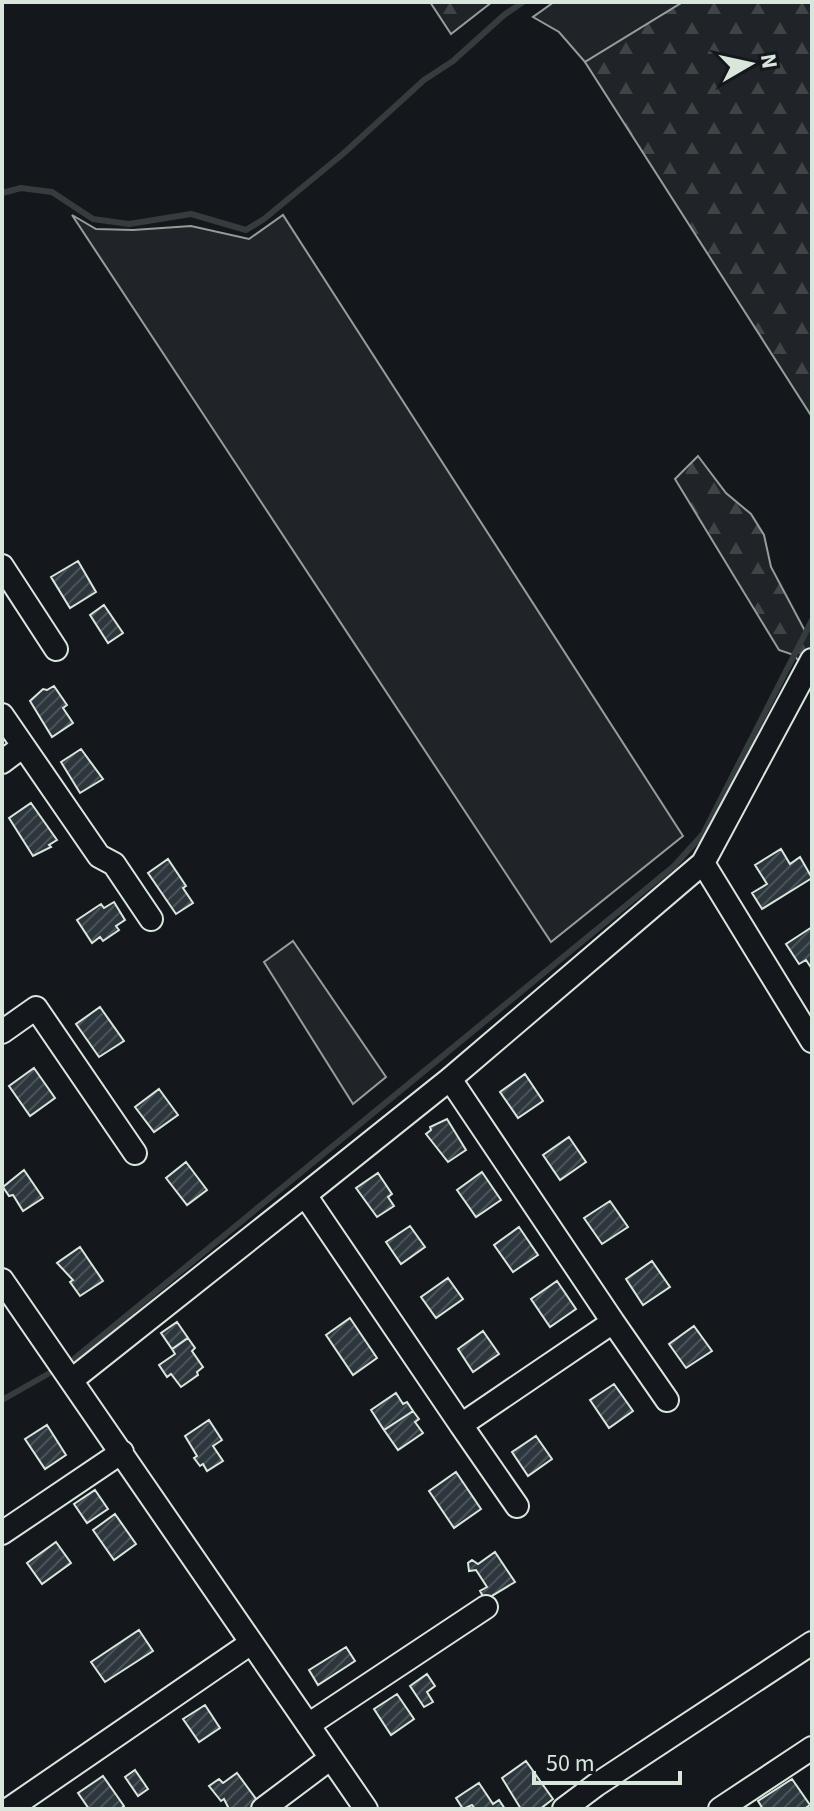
<svg xmlns="http://www.w3.org/2000/svg" width="814" height="1811" font-family="'Source Sans 3',sans-serif">
  <style>
    .grass { fill: #202428; stroke: #939e99; stroke-width: 2 }
    .forest { fill: url(#forest-firs); stroke: #939e99; stroke-width: 2 }
    .lines { fill: none; stroke-linecap: round; stroke-linejoin: round }
    .stream { stroke: #363b3e; stroke-width: 6 }
    .building { fill: url(#building-hatch); stroke: #d8e6dc; stroke-width: 2 }
    .minor-casing { stroke: #d8e6dc; stroke-width: 26 }
    .minor { stroke: #14181c; stroke-width: 22 }
  </style>
  <defs>
    <pattern id="forest-firs" width="22" height="20" patternUnits="userSpaceOnUse" patternTransform="scale(2)"><rect width="22" height="20" fill="#202428"/><path d="M5 1l3.5 6h-7zM16 11l3.5 6h-7z" fill="#404447"/></pattern>
    <pattern id="building-hatch" width="6" height="6" patternUnits="userSpaceOnUse" patternTransform="scale(2)"><rect width="6" height="6" fill="#2c363c"/><path d="M-1 1l2-2M0 6l6-6M5 7l2-2" fill="none" stroke="#4a5358"/></pattern>
  </defs>
  <rect width="100%" height="100%" fill="#14181c"/>
  <path class="grass" d="M554,2h129l-98,60 -26,-30 -26,-15z
    M72,215l24,14 37,1 58,-4 58,13 34,-24 400,621 -132,106z
    M293,941l93,136 -33,27 -89,-142z"/>
  <path class="forest" d="M430,2h62l-41,32z
    M683,2h129v415l-227,-355z
    M698,456l28,37 25,21 13,21 7,32 34,64 7,-12v59l-18,-23 -15,-5 -104,-171z"/>
  <g class="lines">
    <path class="stream" d="M2,193l19,-5 31,4 41,27 36,5 62,-10 55,16 18,-11 80,-66 80,-73 29,-19 51,-46 19,-13
      M75,1358l599,-492 29,-32 109,-214
      M2,1400l46,-26"/>
  </g>
  <path class="building" d="M78,561l18,31 -26,16 -19,-31z
    M104,605l19,28 -15,10 -18,-28z
    M54,686l13,19 -4,3 10,15 -21,14 -22,-36 13,-12 4,1z
    M81,749l22,30 -23,14 -19,-31z
    M31,803l26,37 -8,5 2,2 -18,9 -24,-38z
    M781,849l9,15 10,-7 12,21 -50,31 -10,-16 15,-9 -12,-19z
    M168,859l18,27 -3,2 10,15 -17,11 -28,-41z
    M114,902l11,18 -9,6 3,4 -16,11 -3,-4 -8,6 -15,-23 24,-16 3,4z
    M812,927v42l-6,-9 -7,4 -13,-20z
    M100,1007l24,34 -25,16 -23,-33z
    M34,1068l21,30 -25,18 -21,-30z
    M525,1074l18,27 -25,17 -18,-26z
    M159,1089l19,26 -24,17 -19,-25z
    M447,1119l19,31 -18,12 -22,-28 5,-4 -1,-3z
    M569,1137l17,25 -26,18 -17,-25z
    M186,1162l21,28 -20,15 -21,-27z
    M24,1170l19,28 -20,13 -10,-16 -4,1 -6,-9z
    M482,1172l19,28 -25,17 -19,-27z
    M378,1173l14,21 -4,3 6,9 -17,11 -21,-29z
    M610,1201l18,26 -26,17 -18,-26z
    M410,1226l15,21 -24,17 -15,-22z
    M519,1227l19,28 -25,17 -19,-27z
    M80,1247l23,34 -23,15 -10,-14 3,-2 -16,-17z
    M652,1261l18,26 -27,18 -17,-26z
    M448,1278l15,21 -27,19 -15,-21z
    M557,1281l19,28 -26,18 -19,-28z
    M350,1318l27,40 -24,17 -27,-40z
    M177,1322l11,16 -16,11 -11,-16z
    M694,1326l18,25 -26,17 -17,-24z
    M483,1331l16,23 -26,18 -15,-23z
    M188,1338l7,10 -3,3 11,16 -6,5 1,3 -17,12 -10,-13 -4,3 -8,-12 16,-11 -3,-5z
    M614,1384l19,27 -24,17 -19,-28z
    M396,1393l7,11 4,-2 6,9 -29,19 -13,-20z
    M413,1411l6,8 -4,3 8,11 -25,17 -14,-20z
    M209,1420l13,20 -9,6 10,15 -16,10 -4,-7 -3,2 -6,-8 3,-2 -12,-20z
    M47,1425l19,30 -21,14 -20,-30z
    M536,1436l16,23 -24,17 -16,-24z
    M456,1472l25,37 -27,19 -25,-37z
    M95,1490l13,19 -21,14 -13,-19z
    M115,1514l21,30 -22,16 -21,-30z
    M56,1542l15,21 -29,21 -15,-21z
    M495,1552l20,30 -30,18 -5,-9 7,-4 -11,-17 -7,1 -1,-8 4,-3 6,4z
    M139,1630l14,21 -48,31 -14,-20z
    M346,1647l9,14 -37,24 -9,-15z
    M427,1674l8,12 -8,6 6,10 -9,5 -14,-21z
    M397,1694l17,25 -23,16 -17,-26z
    M205,1705l15,23 -21,14 -16,-23z
    M526,1761l27,38 -13,10h-19l-19,-31z
    M135,1770l13,19 -10,7 -13,-19z
    M237,1773l22,30 -9,6h-21l-5,-10 -3,2 -12,-15 10,-7 4,4z
    M103,1776l21,30 -4,3h-31l-11,-16z
    M792,1779l18,26 -6,4h-41l-5,-8z
    M479,1783l14,21 6,-4 6,9h-30l-3,-4 -9,4 -7,-11z"/>
  <g class="lines">
    <defs>
      <path id="minor" d="M2,566l54,83
        M2,715l97,141 15,8 37,55
        M2,762l20,-15
        M703,863l109,178
        M2,1032l34,-24 99,145
        M450,1079l253,-216 109,-203
        M2,1280l364,529
        M613,1322l54,78
        M73,1379l232,-184 156,230 152,-103 -163,-243 -145,116
        M461,1425l56,81
        M2,1533l120,-81
        M308,1725l178,-118
        M9,1809l242,-166
        M263,1809l68,-51
        M564,1809l32,-24 216,-142
        M720,1809l92,-61"/>
    </defs>
    <use href="#minor" class="minor-casing"/>
    <use href="#minor" class="minor"/>
  </g>
  <rect width="814" height="1811" fill="none" stroke="#d8e6dc" stroke-width="8"/>
  <g transform="translate(750 64) rotate(81)" stroke="#14181c" stroke-width="6" paint-order="stroke">
  <path d="M0-6L14 30L0 20L-14 30Z" fill="#d8e6dc"/>
  <text y="-12" font-size="22" font-weight="bold" text-anchor="middle" fill="#d8e6dc">N</text>
  </g>
  <path d="M534 1771v12h146v-12" fill="none" stroke="#d8e6dc" stroke-width="4"/>
  <text x="546" y="1771" font-size="24" fill="#d8e6dc" stroke="#14181c" stroke-width="6" paint-order="stroke">50 m</text>
</svg>
